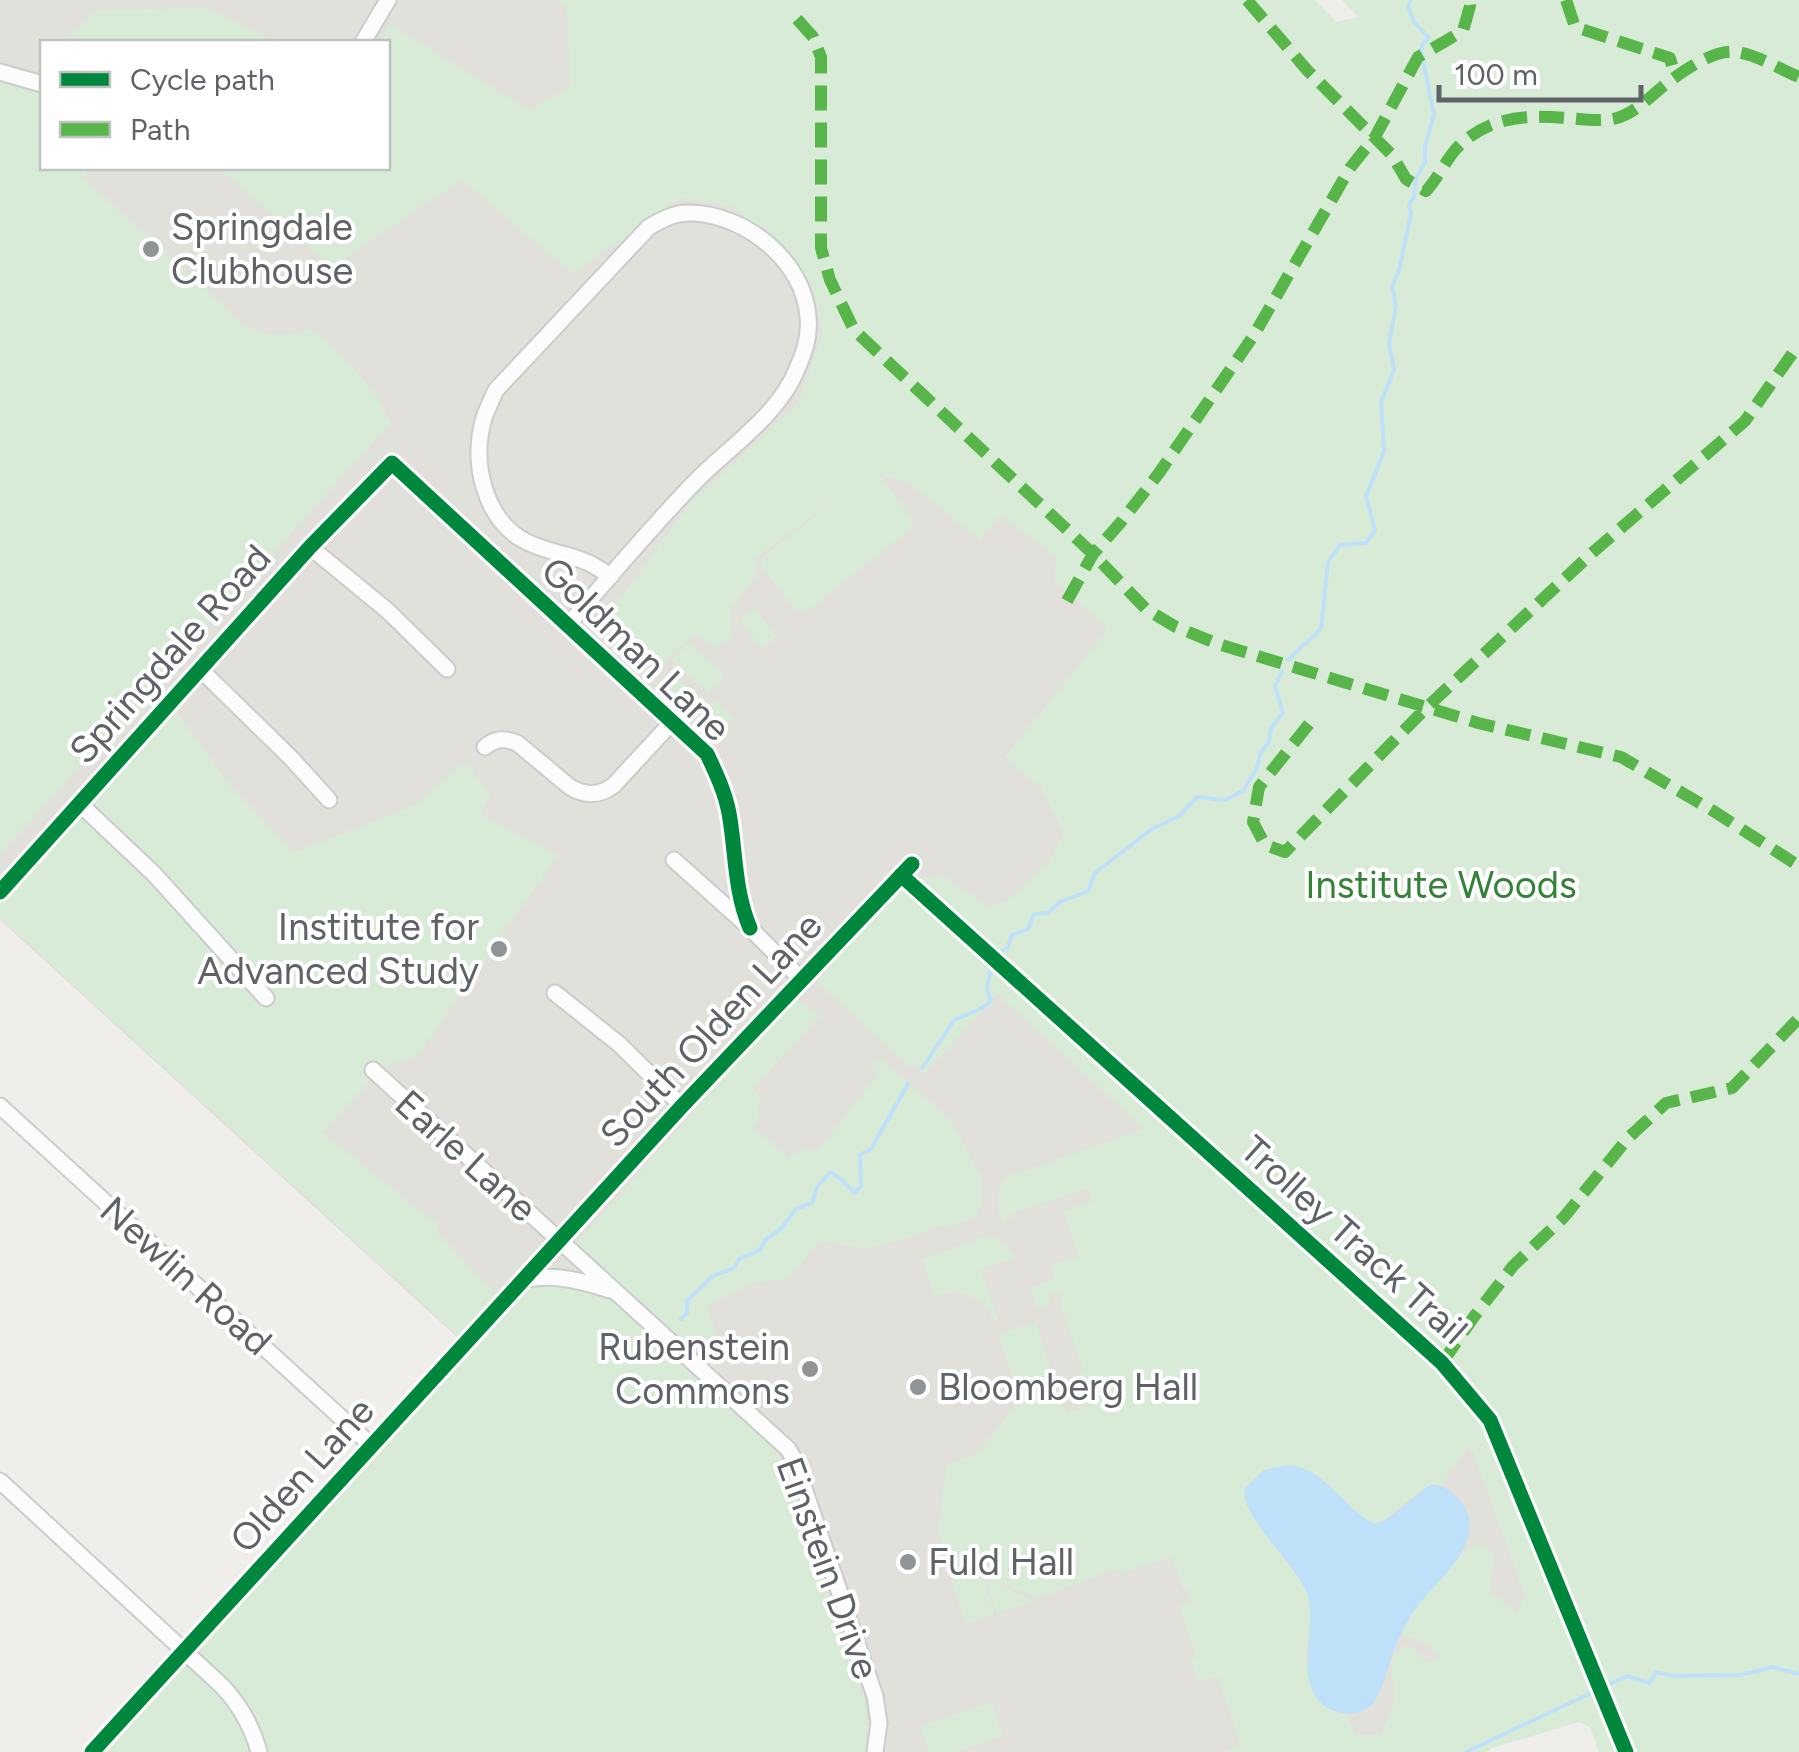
<svg xmlns="http://www.w3.org/2000/svg" width="1799" height="1752" font-family="Figtree,sans-serif">
  <style>
    .education { fill: #e2e0da; fill-rule: evenodd }
    .green { fill: #d8ebd6; fill-rule: evenodd }
    .water { fill: #bfe0f9 }
    .lines { fill: none; stroke-linecap: round; stroke-linejoin: round }
    .stream { stroke: #bfe0f9; stroke-width: 4 }
    .minor-casing { stroke: #cbcccc; stroke-width: 19 }
    .minor { stroke: #fdfcfc; stroke-width: 15 }
    .quiet { stroke: #58b549; stroke-width: 12; stroke-dasharray: 25 12; stroke-linecap: butt }
    .cycleway-casing { stroke: #fff; stroke-width: 21 }
    .cycleway { stroke: #00873e; stroke-width: 15 }
    .poi-dot { fill: #919496; stroke: #fff; stroke-width: 4 }
    .labels { text-anchor: middle; stroke-width: 8; stroke-linejoin: round; paint-order: stroke }
    .poi-label { font-size: 38px; fill: #5f6368; stroke: #fff; text-anchor: start }
    .street-label { font-size: 38px; fill: #5f6368; stroke: #fff }
    .park-label { font-size: 38px; fill: #348238; stroke: #fff }
  </style>
  <rect width="100%" height="100%" fill="#efeeea"/>
  <path class="education" d="M0,0h816l389,669 -196,299 -58,-43 532,494 102,249 -143,84h-1337l366,-402 -471,-430zM42,42h346v126h-346z"/>
  <path class="green" d="M557,0h758l22,22 21,-5 -16,-17h457v1752h-200l-9,-25 -11,-5 -87,26 -5,4h-264l18,-7 -23,-69 -20,6 -8,-22 6,-3 -17,-51 11,-4 -4,-14 -3,1 -11,-32 -51,16 -5,-4 -78,29 -89,-35 -11,-31 9,-68 28,-9 43,-53 38,-14 11,25 19,-7 -10,-29 8,-5 -23,-66v-13h-12v13l-12,4 -6,-22 23,-10 -3,-13 28,-9 -15,-45 28,-9 -4,-14 -70,23 -15,13c-7,-13 -6,-34 1,-46l140,-49 -147,-135 -72,80 -11,-11 -4,4 -93,-85 70,-81 20,-15 -8,-8 4,-5 11,9 7,-4 23,-3 22,17 24,14 16,-4 41,-38 17,-30 -23,-46 -36,-31 103,-128 -54,-48 3,-24 -57,-42 -20,25 -72,-58 -28,-7 32,44 -1,10 -105,83 -9,-1 -36,-44 2,-10 90,-71 -97,72v19l-26,33 2,27 -17,12 -18,-15 -27,21 -18,28 -51,-50 13,-26 76,-104 108,-100 24,-70 -8,-43 -25,-40 -57,-43 -53,-9 -106,76 -111,-94 -130,87 -113,-99h169v-126h-10l12,-18 139,86 41,-23 -3,-80zM1469,1446l4,6 52,144 -8,17 -27,-21 4,-38 -15,-11 -16,8 -46,52 -16,32 26,8 14,14 -14,6 -11,-13 -11,-4 -14,12 3,43 -12,32 -2,2h-24l-10,-22h-7l-25,-23 -8,-34 4,-52 -4,-18 -38,-48 -25,-40 64,-28c20,11 58,63 79,50 2,-2 10,-10 12,-12 11,-9 22,-17 34,-24l9,2z
    M206,8l69,34h-211l31,-32z
    M0,81l42,13v74h46l-4,10 160,147c28,13 39,12 68,4 32,29 61,54 79,94l-391,432z
    M754,608l23,29 -15,12 -22,-29z
    M689,642l36,34 -17,18 -36,-34z
    M676,677l31,29 7,-7 19,18 -23,25 -19,-17 4,-6 -31,-30z
    M175,709l58,80 62,63 120,-47 51,-44 24,35 -10,18 78,41 -139,199 -37,15 -60,63 116,93v9l60,61 -37,43 -461,-420v-16z
    M795,997l25,19 -67,73 8,8 -4,11 3,9 -7,10 35,31 15,-11 12,6 63,-78 -8,-8 10,-9 69,60 32,57 1,30 -9,13 -29,11 -5,-4 -25,11 -47,13 -46,-8 -34,38 -32,3 -49,24 11,29 -2,36 -140,-126z
    M986,1236c15,4 22,7 28,22l-33,11 17,51 -4,1c-14,-27 -32,-33 -60,-25l-12,-37z
    M550,1284l43,6 21,10 97,93 52,44 21,26 82,243 1,21 -2,25h-601l-15,-43 -43,-51 -4,-8 2,-8 321,-351 9,-5z
    M1036,1322l19,62 -36,12 -21,-62z
    M946,1564l37,15 12,35 -29,10z
    M986,1580l49,21 -38,12z
    M183,1666h3c30,23 53,48 63,86h-144z
    M992,1702l11,34 -47,16h-27l-9,-26z"/>
  <path class="water" d="M1288,1465c38,3 54,43 87,59 16,-4 40,-30 57,-40 13,2 23,9 31,20 28,43 -37,82 -54,115 -5,9 -10,18 -14,28 -6,15 -13,52 -27,61 -14,10 -38,6 -49,-7 -24,-31 -2,-71 -11,-104 -8,-31 -70,-81 -63,-109l19,-18z"/>
  <g class="lines">
    <path class="stream" d="M1288,660l33,-31 7,-67 12,-17 26,-2 9,-13 -9,-34 18,-44 -3,-50 13,-32 -5,-26 7,-38 -4,-19 7,-17 12,-57 -2,-8 5,-8 2,-18 9,-17v-15l9,-33 -13,-63 1,-6 7,-7 -15,-16 -6,-16 3,-6
      M1002,951l5,-2 5,-14 16,-6 6,-15 14,-1 12,-11 28,-11 7,-18 57,-44 27,-13 18,-19 28,3 18,-9 14,-23 3,-14 9,-12 2,-14 12,-15 -8,-27 7,-15
      M922,1068l32,-48 28,-12 9,-7 -4,-11 4,-25
      M681,1319l6,-6v-12l26,-25 21,-8 5,-9 21,-9 6,-11 14,-9 16,-21 16,-6 5,-16 13,-15c12,5 15,13 25,21l6,-7 -1,-31 11,-6 37,-65
      M1466,1752l161,-76 22,7 7,-11 16,4 69,-1 32,-8 26,7"/>
    <defs>
      <path id="minor" d="M363,42l25,-42
        M0,72l42,12
        M310,547l78,64 59,58
        M567,626c42,-48 83,-98 128,-144 34,-35 83,-66 102,-113 7,-15 13,-35 11,-52 -4,-56 -62,-102 -116,-104 -16,-1 -29,6 -43,14l-153,163c-4,9 -9,19 -12,28 -13,44 0,101 41,123 18,10 40,12 59,20 9,3 18,10 27,15
        M200,669l92,90 37,41
        M485,747c11,-9 19,-9 32,-4l53,44c15,9 30,9 44,-2l59,-64
        M80,804l75,71 111,123
        M674,860l76,68 51,51
        M0,892l310,-345 82,-84 315,291c9,19 18,38 22,59 7,39 5,77 21,115
        M555,993l64,51 63,62
        M373,1070l415,379 6,10 81,237 4,27 -4,29
        M0,1106l372,340
        M527,1279c29,-5 56,2 83,11
        M0,1481l222,205c19,20 30,40 37,66
        M92,1752l590,-646 230,-242"/>
    </defs>
    <use href="#minor" class="minor-casing"/>
    <use href="#minor" class="minor"/>
    <path class="quiet" d="M1247,0l60,70 85,85 14,24 20,12c14,-15 21,-35 37,-49 34,-29 74,-27 116,-23 12,1 25,2 38,-1 17,-5 31,-19 44,-30 17,-14 52,-39 74,-36 21,2 44,17 64,25
      M1566,0l9,27 95,31 5,18
      M797,19l16,18 8,20v191l9,32 24,50 239,224 53,55 30,18 42,17 260,79 143,34 94,55 84,54
      M1067,601l26,-47 28,-32 38,-49 95,-138 96,-167 25,-31 43,-80 45,-26 7,-25 -1,-6
      M1309,724l-50,63 -6,35 12,23 20,7 141,-144 166,-155 153,-132 54,-77
      M1442,1363l31,-45 40,-52 51,-49 64,-79 38,-35 66,-15 67,-70"/>
    <defs>
      <path id="cycleway" d="M901,875l541,488 48,57 136,332
        M0,892l310,-345 82,-84 315,291c9,19 18,38 22,59 7,39 5,77 21,115
        M92,1752l590,-646 230,-242"/>
    </defs>
    <use href="#cycleway" class="cycleway-casing"/>
    <use href="#cycleway" class="cycleway"/>
  </g>
  <g class="poi-dot">
    <circle cx="151" cy="249" r="10"/>
    <circle cx="499" cy="949" r="10"/>
    <circle cx="810" cy="1369" r="10"/>
    <circle cx="918" cy="1387" r="10"/>
    <circle cx="908" cy="1562" r="10"/>
  </g>
  <g class="labels">
    <g class="poi-label">
      <text x="171" y="240">Springdale<tspan x="171" dy="44">Clubhouse</tspan></text>
      <text x="479" y="940" text-anchor="end">Institute for<tspan x="479" dy="44">Advanced Study</tspan></text>
      <text x="790" y="1360" text-anchor="end">Rubenstein<tspan x="790" dy="44">Commons</tspan></text>
      <text x="938" y="1400">Bloomberg Hall</text>
      <text x="928" y="1575">Fuld Hall</text>
    </g>
    <g class="street-label">
      <text transform="translate(636 649) rotate(44)" y="13">Goldman Lane</text>
      <text transform="translate(170 654) rotate(-48)" y="13">Springdale Road</text>
      <text transform="translate(711 1030) rotate(-47)" y="13">South Olden Lane</text>
      <text transform="translate(466 1156) rotate(42)" y="13">Earle Lane</text>
      <text transform="translate(1354 1240) rotate(42)" y="13">Trolley Track Trail</text>
      <text transform="translate(186 1276) rotate(42)" y="13">Newlin Road</text>
      <text transform="translate(302 1475) rotate(-48)" y="13">Olden Lane</text>
      <text transform="translate(828 1568) rotate(70)" y="13">Einstein Drive</text>
    </g>
    <g class="park-label">
      <text x="1441" y="898">Institute Woods</text>
    </g>
  </g>
  <rect x="40" y="40" width="350" height="130" fill="#ffffff" stroke="#bfc1c3" stroke-width="2.5"/>
  <rect x="60" y="72" width="50" height="15" fill="#00873e" stroke="#bfc1c3" stroke-width="2.5"/>
  <text x="130" y="90" font-size="30" fill="#5f6368">Cycle path</text>
  <rect x="60" y="122" width="50" height="15" fill="#58b549" stroke="#bfc1c3" stroke-width="2.5"/>
  <text x="130" y="140" font-size="30" fill="#5f6368">Path</text>
  <path d="M1439 85v15h202v-15" fill="none" stroke="#5f6368" stroke-width="5"/>
  <text x="1454" y="85" font-size="30" fill="#5f6368" stroke="#ffffff" stroke-width="8" paint-order="stroke">100 m</text>
</svg>
